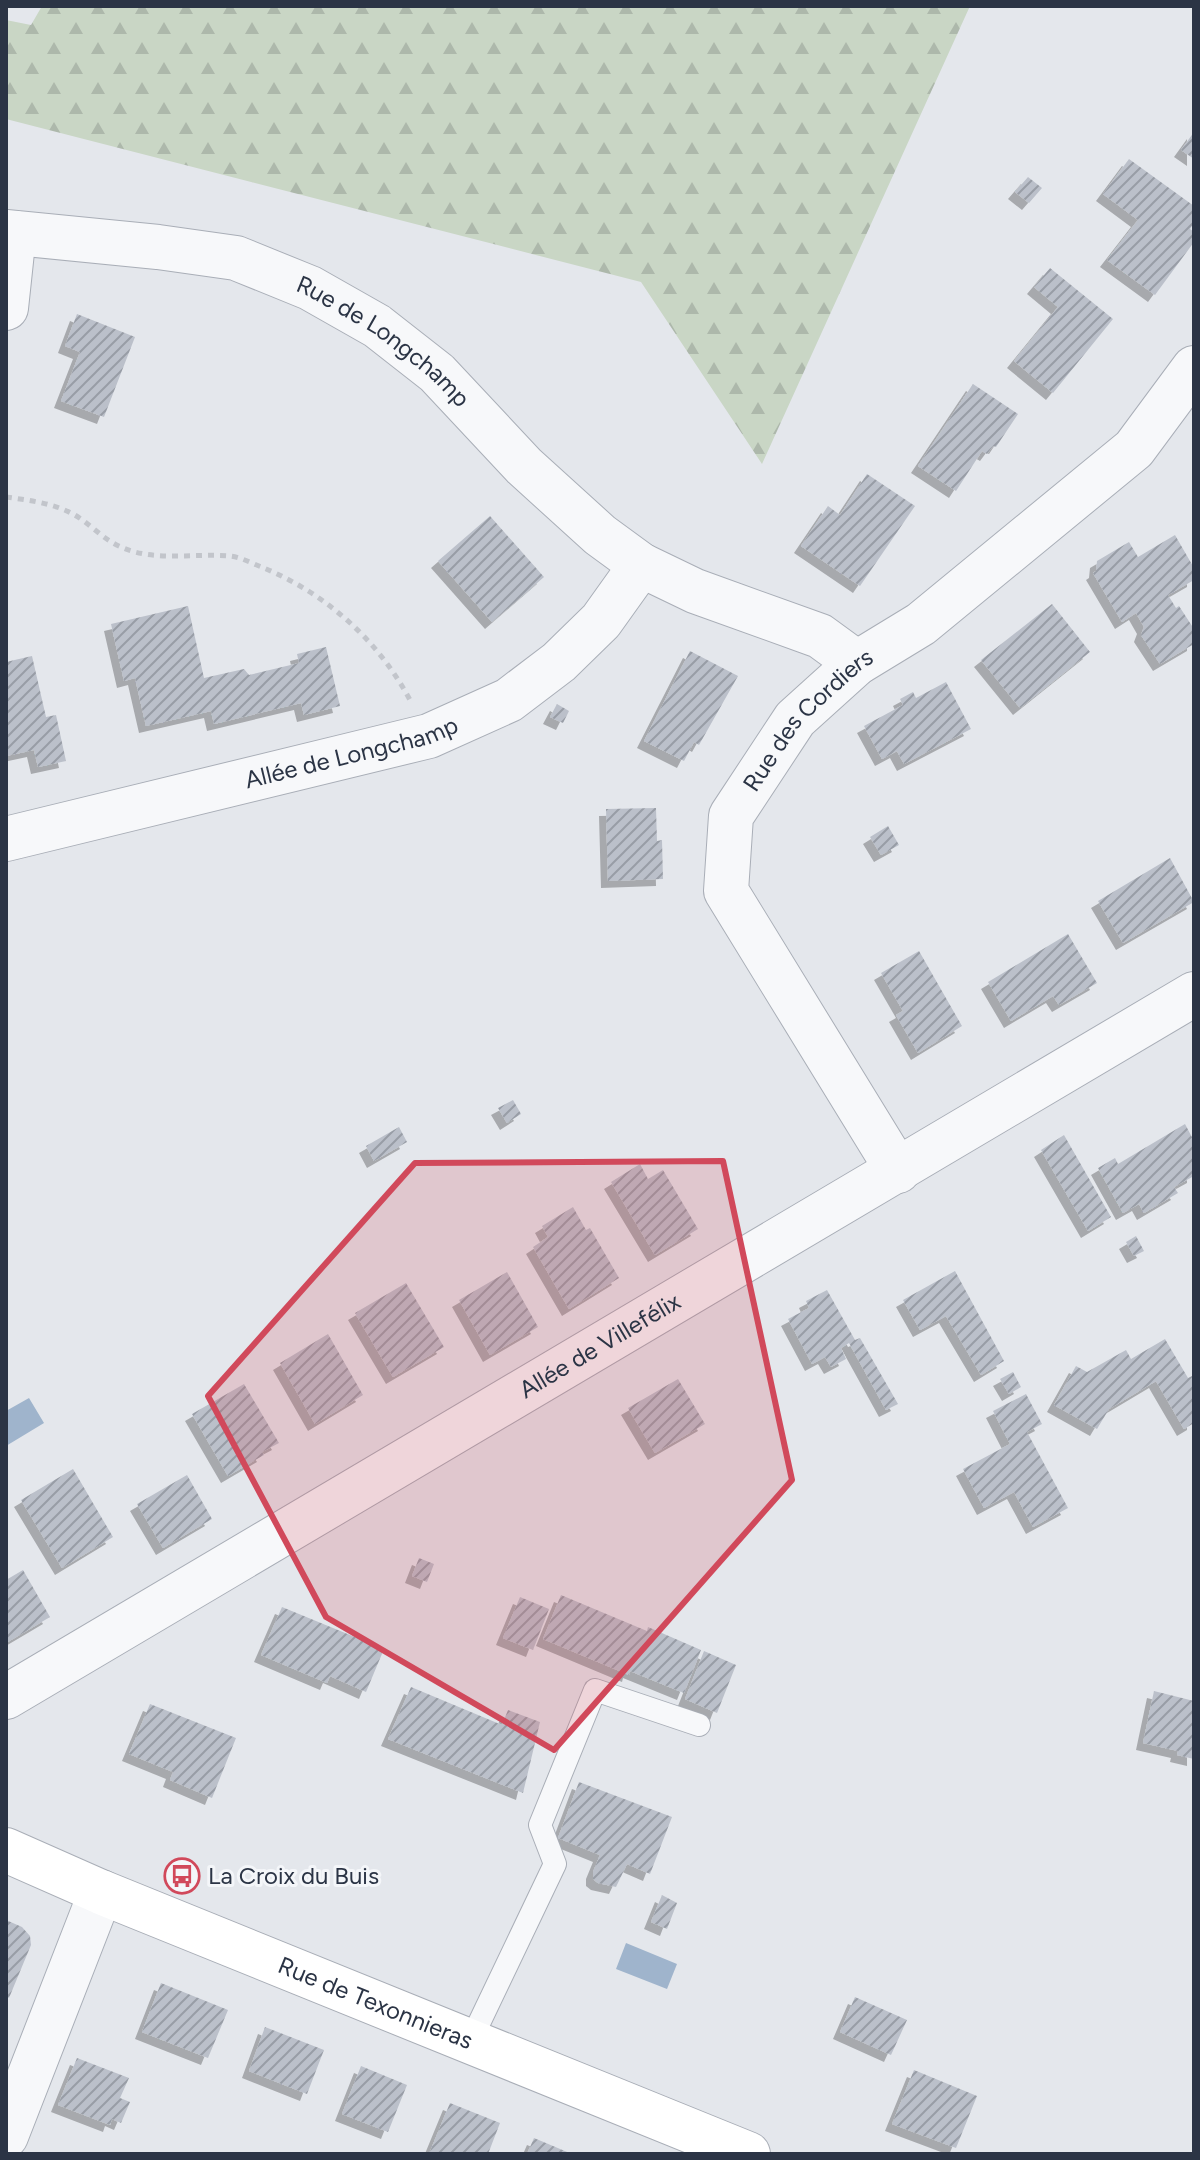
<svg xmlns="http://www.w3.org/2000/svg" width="1200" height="2160" font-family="Figtree,sans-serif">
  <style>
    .forest { fill: url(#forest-firs) }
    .water { fill: #9fb4cc }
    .building { fill: url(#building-hatch); filter: url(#shadow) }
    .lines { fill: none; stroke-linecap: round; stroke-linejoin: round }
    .lane-casing { stroke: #a9aeb7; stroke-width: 24 }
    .street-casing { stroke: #a9aeb7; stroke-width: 46 }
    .secondary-casing { stroke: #a9aeb7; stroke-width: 46 }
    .path { stroke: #c2c5cb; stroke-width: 5; stroke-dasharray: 6 6; stroke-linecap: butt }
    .lane { stroke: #f7f8fa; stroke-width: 22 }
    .street { stroke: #f7f8fa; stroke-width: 44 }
    .secondary { stroke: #fff; stroke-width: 44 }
    .marked { fill: #d1495b; fill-opacity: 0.2; stroke: #d1495b; stroke-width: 6; stroke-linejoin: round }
    .labels { text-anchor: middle; stroke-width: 6; stroke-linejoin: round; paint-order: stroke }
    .street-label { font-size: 24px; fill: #2b3445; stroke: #f4f6f9 }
    .poi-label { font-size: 24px; fill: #2b3445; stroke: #f4f6f9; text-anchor: start }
  </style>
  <defs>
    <pattern id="forest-firs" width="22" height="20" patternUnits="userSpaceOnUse" patternTransform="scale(2)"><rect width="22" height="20" fill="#c9d6c5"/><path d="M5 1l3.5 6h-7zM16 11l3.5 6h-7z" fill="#adb8ab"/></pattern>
    <pattern id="building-hatch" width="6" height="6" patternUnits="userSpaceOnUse" patternTransform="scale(2)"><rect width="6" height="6" fill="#bbc0ca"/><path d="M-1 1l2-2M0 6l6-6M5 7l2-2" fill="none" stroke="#989da6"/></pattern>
    <filter id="shadow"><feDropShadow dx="-7" dy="7" stdDeviation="0" flood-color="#0004"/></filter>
  </defs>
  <rect width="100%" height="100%" fill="#e4e7ec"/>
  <path class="forest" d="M42,6h928l-208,458 -121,-182 -635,-163v-99l25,5z"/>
  <path class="water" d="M29,1398l15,25 -38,23v-35z
    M626,1943l51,21 -10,25 -51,-20z"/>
  <path class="building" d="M1194,132v27l-13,-9z
    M1129,159l65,47v17l-4,6 4,3v10l-39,53 -48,-35 31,-40 -35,-26z
    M1028,177l14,11 -13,15 -14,-11z
    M1050,268l63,51 -60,74 -39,-32 44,-54 -24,-20z
    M77,314l58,23 -31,80 -43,-16 19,-49 -15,-6z
    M973,384l45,30 -22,33 -3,-1 -6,8 -5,-3 -26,40 -38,-25z
    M867,474l48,32 -55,80 -59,-40 27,-40 12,9z
    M490,516l54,61 -52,45 -54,-61z
    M1175,535l19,33v12l-26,15 8,13 3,-2 15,23v15l-34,20 -19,-29 3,-8 -8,-14 -14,9 -29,-49 3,-2 1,-10 32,-19 9,15z
    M1052,604l38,48 -70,56 -39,-48z
    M188,606l16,72 40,-9 5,6 50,-12 -2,-9 29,-7 14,59 -36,9 -3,-12 -87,21 -3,-13 -65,15 -11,-48 -11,3 -13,-57z
    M690,651l48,25 -39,69 -5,-3 -10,19 -40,-20z
    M32,656l14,61 10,-2 10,46 -28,6 -4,-17 -28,6v-94z
    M946,682l25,47 -67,35 -7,-13 -15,8 -18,-33 39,-21 -3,-6 13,-7 3,6z
    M557,704l12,7 -6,12 -13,-6z
    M656,808l1,33 5,-1 1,39 -55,2 -2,-72z
    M888,826l11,19 -18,10 -11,-18z
    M1170,858l24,44 -71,41 -25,-42z
    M1068,934l29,49 -38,22 -6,-9 -42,25 -23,-39z
    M919,951l43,75 -44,27 -22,-38 7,-4 -22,-38z
    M513,1100l8,14 -14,9 -9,-15z
    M1185,1124l9,17v35l-20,11 4,6 -34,20 -5,-9 -16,9 -25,-45 17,-10 3,6z
    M399,1127l8,15 -33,19 -8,-15z
    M1064,1135l47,82 -23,14 -47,-81z
    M640,1164l8,15 15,-9 35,59 -43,26 -44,-73z
    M573,1207l13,23 4,-2 29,50 -50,31 -36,-62 15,-10 -6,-11z
    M1136,1236l8,15 -10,5 -8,-14z
    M955,1271l49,90 -23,14 -35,-59 -26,14 -17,-30z
    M507,1272l31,55 -48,28 -31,-55z
    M406,1283l38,64 -51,30 -38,-64z
    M827,1290l28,50 5,-2 38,66 -12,6 -37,-67 -8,5 5,11 -15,8 -6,-10 -13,7 -24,-45 21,-11 -3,-7z
    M328,1334l35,61 -48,29 -35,-61z
    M1165,1339l23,39 6,-3v48l-10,6 -28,-48 -47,28 -12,20 -43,-24 22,-39 11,6 39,-22 5,9z
    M1013,1372l8,15 -12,7 -9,-15z
    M678,1379l27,45 -50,29 -27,-45z
    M244,1384l35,59 -17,9 2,3 -36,21 -36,-62z
    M1026,1394l16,30 -15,8 41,76 -35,19 -19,-35 -30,16 -21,-39 47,-25 -17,-33z
    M73,1469l40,68 -51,31 -41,-68z
    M187,1475l25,44 -49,29 -26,-44z
    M419,1558l15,6 -7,18 -15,-6z
    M23,1570l27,47 -44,26v-63z
    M561,1595l86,36 1,-4 53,23 -17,43 -54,-22 -1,4 -86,-36z
    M520,1597l29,12 -16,41 -30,-12z
    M282,1607l102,42 -18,43 -36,-16 -3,7 -66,-28z
    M704,1651l32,14 -19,48 -32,-14z
    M411,1687l91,38 6,-15 32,12 -17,71 -135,-54z
    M1154,1691l40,10v58l-17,-4 1,-4 -35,-8z
    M150,1704l86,34 -24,60 -42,-18 3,-8 -44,-18z
    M579,1782l93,35 -22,57 -23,-10 -11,23 -18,-4 -5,-4v-7l7,-17 -42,-17z
    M662,1895l15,8 -10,26 -16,-7z
    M6,1920l16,7 8,9 1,9 -22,53 -3,-2z
    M161,1983l67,27 -20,48 -66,-26z
    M855,1997l52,23 -16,35 -51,-23z
    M265,2027l59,23 -17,44 -58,-23z
    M77,2058l52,20 -9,20 10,4 -9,21 -9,-4 -2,6 -52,-20z
    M361,2066l46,19 -19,47 -46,-18z
    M914,2070l63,26 -21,52 -64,-24z
    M450,2103l50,20 -12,31h-59z
    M534,2138l38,16h-45z"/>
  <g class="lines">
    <defs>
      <path id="lane" d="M470,2042l85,-178 -15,-39 55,-135 104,35"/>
      <g id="street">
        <path id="s1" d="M6,232l152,15 78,11 74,30 67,38 60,47 87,93 76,69 41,30 54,26 125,45 37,27"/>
        <path d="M6,308l8,-75"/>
        <path id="s2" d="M6,839l423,-103 80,-36 50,-38 42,-41 40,-56"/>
        <path id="s3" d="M898,1171l-172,-280 5,-75 64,-97 62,-56 64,-39 213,-175 60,-81"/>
        <path id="s4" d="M6,1697l1188,-703"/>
        <path d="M6,2136l95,-244"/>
      </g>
      <g id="secondary">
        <path id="s5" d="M6,1850l95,42 647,262"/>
      </g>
    </defs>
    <use href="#lane" class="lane-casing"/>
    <use href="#street" class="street-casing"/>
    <use href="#secondary" class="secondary-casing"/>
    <path class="path" d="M6,497c21,3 46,6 65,16 18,9 31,26 50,34 32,15 74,6 109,9 11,1 23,8 34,12 62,26 114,72 146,132"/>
    <use href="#lane" class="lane"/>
    <use href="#street" class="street"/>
    <use href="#secondary" class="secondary"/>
  </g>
  <path class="marked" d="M723,1161l69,319 -238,270 -228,-133 -118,-221 207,-233z"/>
  <defs>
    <symbol id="bus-ring" viewBox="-11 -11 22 22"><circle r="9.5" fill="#f4f6f9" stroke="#d1495b" stroke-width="1.5"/><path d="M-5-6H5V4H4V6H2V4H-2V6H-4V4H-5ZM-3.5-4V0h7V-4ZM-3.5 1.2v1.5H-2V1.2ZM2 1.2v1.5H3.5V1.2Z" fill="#d1495b"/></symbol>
  </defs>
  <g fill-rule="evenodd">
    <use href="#bus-ring" x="162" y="1856" width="40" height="40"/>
  </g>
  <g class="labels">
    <g class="street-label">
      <text dy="8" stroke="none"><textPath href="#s1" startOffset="402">Rue de Longchamp</textPath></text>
      <text dy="8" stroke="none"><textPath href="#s3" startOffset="528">Rue des Cordiers</textPath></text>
      <text dy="8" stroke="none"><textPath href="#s2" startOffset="356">Allée de Longchamp</textPath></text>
      <text dy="8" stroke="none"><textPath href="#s4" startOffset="690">Allée de Villefélix</textPath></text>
      <text dy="8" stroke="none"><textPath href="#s5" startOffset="400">Rue de Texonnieras</textPath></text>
    </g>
    <g class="poi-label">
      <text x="208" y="1884">La Croix du Buis</text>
    </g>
  </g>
  <rect width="1200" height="2160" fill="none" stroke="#2b3445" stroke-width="16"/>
</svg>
